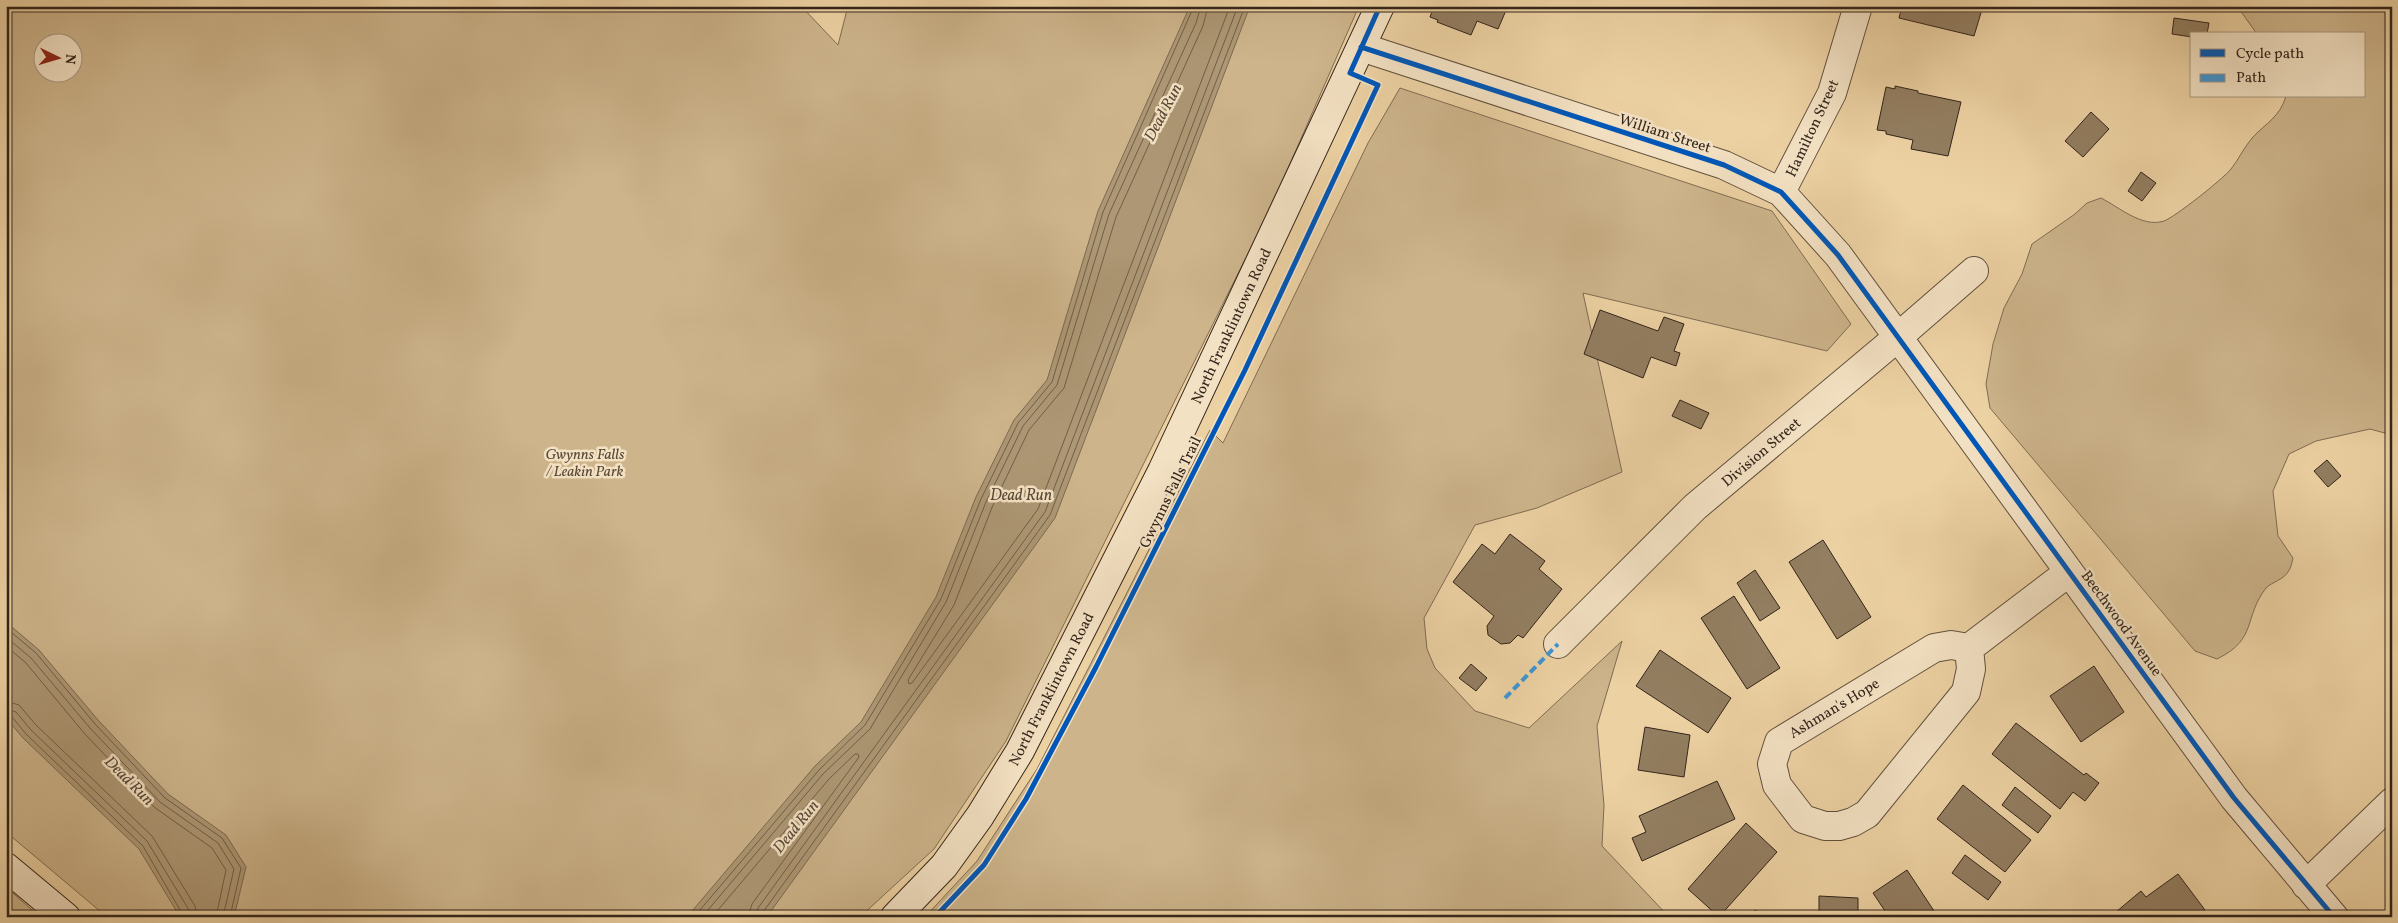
<svg xmlns="http://www.w3.org/2000/svg" width="2398" height="923" font-family="Vollkorn,serif">
  <style>
    .green { fill: #cdb48b; stroke: #806c53; fill-rule: evenodd }
    .water { fill: #ad9774; stroke: #7c6950 }
    .lines { fill: none; stroke-linecap: round; stroke-linejoin: round }
    .shore { stroke: #705e48; stroke-width: 1 }
    .building { fill: #937e61; stroke: #33251b }
    .street-casing { stroke: #61503d; stroke-width: 30 }
    .secondary-casing { stroke: #33251b; stroke-width: 30 }
    .street { stroke: #f3e1c3; stroke-width: 28 }
    .secondary { stroke: #f3e1c3; stroke-width: 28 }
    .quiet { stroke: #3d95d4; stroke-width: 4; stroke-dasharray: 8 4; stroke-linecap: butt }
    .cycleway-casing { stroke: #f3e1c3; stroke-width: 8 }
    .cycleway { stroke: #0057b8; stroke-width: 5 }
    .labels { text-anchor: middle; stroke-width: 5; stroke-linejoin: round; paint-order: stroke }
    .street-label { font-size: 15px; fill: #33251b; stroke: #f3e1c3 }
    .park-label { font-size: 15px; font-style: italic; fill: #5a4937; stroke: #f3e1c3 }
    .water-label { font-size: 16px; font-style: italic; fill: #584736; stroke: #f3e1c3 }
  </style>
  <rect width="100%" height="100%" fill="#ecd1a2"/>
  <filter id="stains"><feTurbulence type="fractalNoise" baseFrequency=".004" numOctaves="4"/><feColorMatrix values="0 0 0 0 .2 0 0 0 0 .09 0 0 0 0 .02 0 0 0 .5 -.17"/></filter>
  <radialGradient id="worn" r=".72"><stop offset=".6" stop-color="#630" stop-opacity="0"/><stop offset="1" stop-color="#630" stop-opacity=".3"/></radialGradient>
  <path class="green" d="M6,6h795l37,39 10,-39h511l-87,199 -266,536 -72,108 -74,68h-753l-101,-85zM42,42h30v30h-30z
    M2237,6h155v429l-22,-6 -54,12 -27,13 -16,37 5,45 15,22c-1,4 -2,10 -5,14 -5,8 -16,10 -22,16 -23,30 -8,51 -49,71l-22,-8 -205,-243 -4,-24 7,-40 11,-36 18,-34 10,-30 43,-30 12,-11 14,-5c18,9 41,30 63,23 11,-4 59,-42 67,-52 8,-10 13,-22 22,-32 13,-14 27,-20 33,-41h78v-62h-107z
    M1400,88l372,123 79,113 -24,27 -244,-58 39,179 -85,36 -62,17 -51,93 3,31 8,19 40,43 54,17 93,-87 -25,85 7,79 -2,41 67,71h-744l52,-56 60,-92 173,-339 13,13 145,-300z
    M6,887l34,30h-34z"/>
  <path class="water" d="M1190,6h60l-195,512 -284,393 -6,6h-78l128,-151 46,-44 75,-125 40,-100 38,-77 33,-40 51,-169z
    M6,622l33,28 59,70 70,74 58,41 20,32 -12,50h-54l-41,-68 -116,-111 -17,-20z"/>
  <g class="lines">
    <path class="shore" d="M1208,6l-5,20 -87,191 -52,171 -35,42 -36,75 -39,100 -46,75 1,4 3,-1 126,-174 192,-503
      M6,628l30,25 59,71 70,74 57,40 19,30 -11,49
      M6,637l25,21 59,70 70,74 58,41 16,26 -11,48
      M6,646l20,17 58,70 70,74 58,41 14,22 -10,47
      M6,701l13,4 17,20 116,111 43,70 3,11
      M6,709l10,3 15,18 116,111 42,69 1,7
      M6,715l6,2 14,17 117,112 41,71
      M694,917l125,-147 46,-45 76,-126 40,-100 37,-76 34,-41 51,-170 91,-206
      M702,917l121,-143 47,-45 76,-127 40,-100 37,-76 34,-41 52,-171 87,-191 5,-17
      M712,917l117,-138 26,-25h3l1,3 -107,147 -4,13
      M756,917l2,-9 287,-396 193,-506
      M762,917l1,-5 287,-397 195,-509"/>
  </g>
  <path class="building" d="M1434,6h68l5,2 -9,21 -21,-8 -6,14 -34,-13 1,-2 -8,-3z
    M1902,6h81l-9,30 -75,-18z
    M2174,18l35,5 -2,11h-15v3l-20,-3z
    M1895,86l23,5v2l43,9 -13,54 -37,-7 2,-9 -27,-6v-3l-9,-1 9,-43 9,2z
    M2091,112l18,17 -26,28 -18,-16z
    M2141,172l15,11 -14,18 -14,-10z
    M1600,310l58,21 6,-14 20,7 -10,27 6,2 -4,13 -25,-9 -8,21 -59,-24z
    M1680,400l29,13 -8,16 -29,-13z
    M2327,460l14,16 -13,11 -14,-16z
    M1510,534l35,27 -6,8 23,20 -39,49 -5,-3 -8,8 -9,1 -13,-9 -1,-9 7,-10 -41,-34 29,-38 13,10z
    M1823,540l48,77 -34,22 -48,-77z
    M1755,570l25,38 -20,13 -23,-38z
    M1734,596l46,72 -33,21 -46,-71z
    M1660,650l71,48 -23,35 -72,-47z
    M1471,664l16,14 -11,13 -17,-13z
    M2094,666l30,46 -43,30 -31,-46z
    M2016,723l68,52 2,-2 13,10 -14,18 -12,-9 -13,17 -68,-55z
    M1645,727l45,8 -6,42 -46,-7z
    M1717,781l18,38 -93,42 -10,-23 14,-6 -7,-16z
    M1963,785l68,55 -26,32 -68,-53z
    M2015,787l36,29 -13,17 -36,-28z
    M1746,823l31,29 -58,65 -31,-28z
    M1965,855l36,27 -13,18 -36,-27z
    M1907,870l31,47h-49l-16,-24z
    M2178,874l27,36 -9,7h-86l31,-26 5,6z
    M1819,896l39,2v19h-39z
    M1755,910l12,7h-15z"/>
  <g class="lines">
    <defs>
      <path id="street" d="M1361,47l363,118 57,27 57,63 396,543 100,119
        M1781,192l51,-99 26,-87
        M1558,644l137,-137 203,-170 76,-66
        M1969,648l2,21 -5,23 -99,122 -14,8 -14,4h-14l-22,-7 -26,-34 -5,-21 7,-22 155,-94 17,-3 18,3 100,-76
        M2306,885l86,-83"/>
      <path id="secondary" d="M6,867l60,50
        M895,917l49,-51 36,-50 40,-65 142,-280 218,-465"/>
    </defs>
    <use href="#street" class="street-casing"/>
    <use href="#secondary" class="secondary-casing"/>
    <use href="#street" class="street"/>
    <use href="#secondary" class="secondary"/>
    <path class="quiet" d="M1505,698l53,-54"/>
    <defs>
      <path id="cycleway" d="M1361,47l363,118 57,27 57,63 396,543 100,119
        M935,917l49,-52 42,-66 70,-132 149,-297 133,-285 -28,-12 30,-67"/>
    </defs>
    <use href="#cycleway" class="cycleway-casing"/>
    <use href="#cycleway" class="cycleway"/>
  </g>
  <g class="labels">
    <g class="street-label">
      <text transform="translate(1812 128) rotate(-65)" y="5">Hamilton Street</text>
      <text transform="translate(1665 133) rotate(18)" y="5">William Street</text>
      <text transform="translate(1231 326) rotate(-65)" y="5">North Franklintown Road</text>
      <text transform="translate(1761 452) rotate(-40)" y="5">Division Street</text>
      <text transform="translate(1170 492) rotate(-64)" y="5">Gwynns Falls Trail</text>
      <text transform="translate(2122 623) rotate(54)" y="5">Beechwood Avenue</text>
      <text transform="translate(1051 689) rotate(-63)" y="5">North Franklintown Road</text>
      <text transform="translate(1834 708) rotate(-31)" y="5">Ashman's Hope</text>
    </g>
    <g class="park-label">
      <text x="585" y="459">Gwynns Falls<tspan x="585" dy="17">/ Leakin Park</tspan></text>
    </g>
    <g class="water-label">
      <text transform="translate(1162 112) rotate(-62)" y="6">Dead Run</text>
      <text x="1021" y="500">Dead Run</text>
      <text transform="translate(130 780) rotate(45)" y="6">Dead Run</text>
      <text transform="translate(795 826) rotate(-51)" y="6">Dead Run</text>
    </g>
  </g>
  <rect width="2398" height="923" fill="none" stroke="#ecd1a2" stroke-width="25"/>
  <rect x="8" y="8" width="2383" height="908" fill="none" stroke="#33251b" stroke-width="2.5"/>
  <rect x="12" y="12" width="2373" height="898" fill="none" stroke="#33251b"/>
  <rect x="2190" y="32" width="175" height="65" fill="#f3e1c3" stroke="#a69680"/>
  <rect x="2200" y="49" width="25" height="8" fill="#0057b8" stroke="#a69680"/>
  <text x="2236" y="58" font-size="15" fill="#33251b">Cycle path</text>
  <rect x="2200" y="74" width="25" height="8" fill="#3d95d4" stroke="#a69680"/>
  <text x="2236" y="82" font-size="15" fill="#33251b">Path</text>
  <g transform="translate(58 58) rotate(95)"><circle r="24" fill="#f3e1c3" stroke="#a69680"/>
  <path d="M0-4L9 19L0 12L-9 19Z" fill="#8f2418"/>
  <text y="-8" font-size="14" font-weight="bold" text-anchor="middle" fill="#33251b">N</text>
  </g>
  <rect width="100%" height="100%" filter="url(#stains)"/>
  <rect width="100%" height="100%" fill="url(#worn)"/>
</svg>
